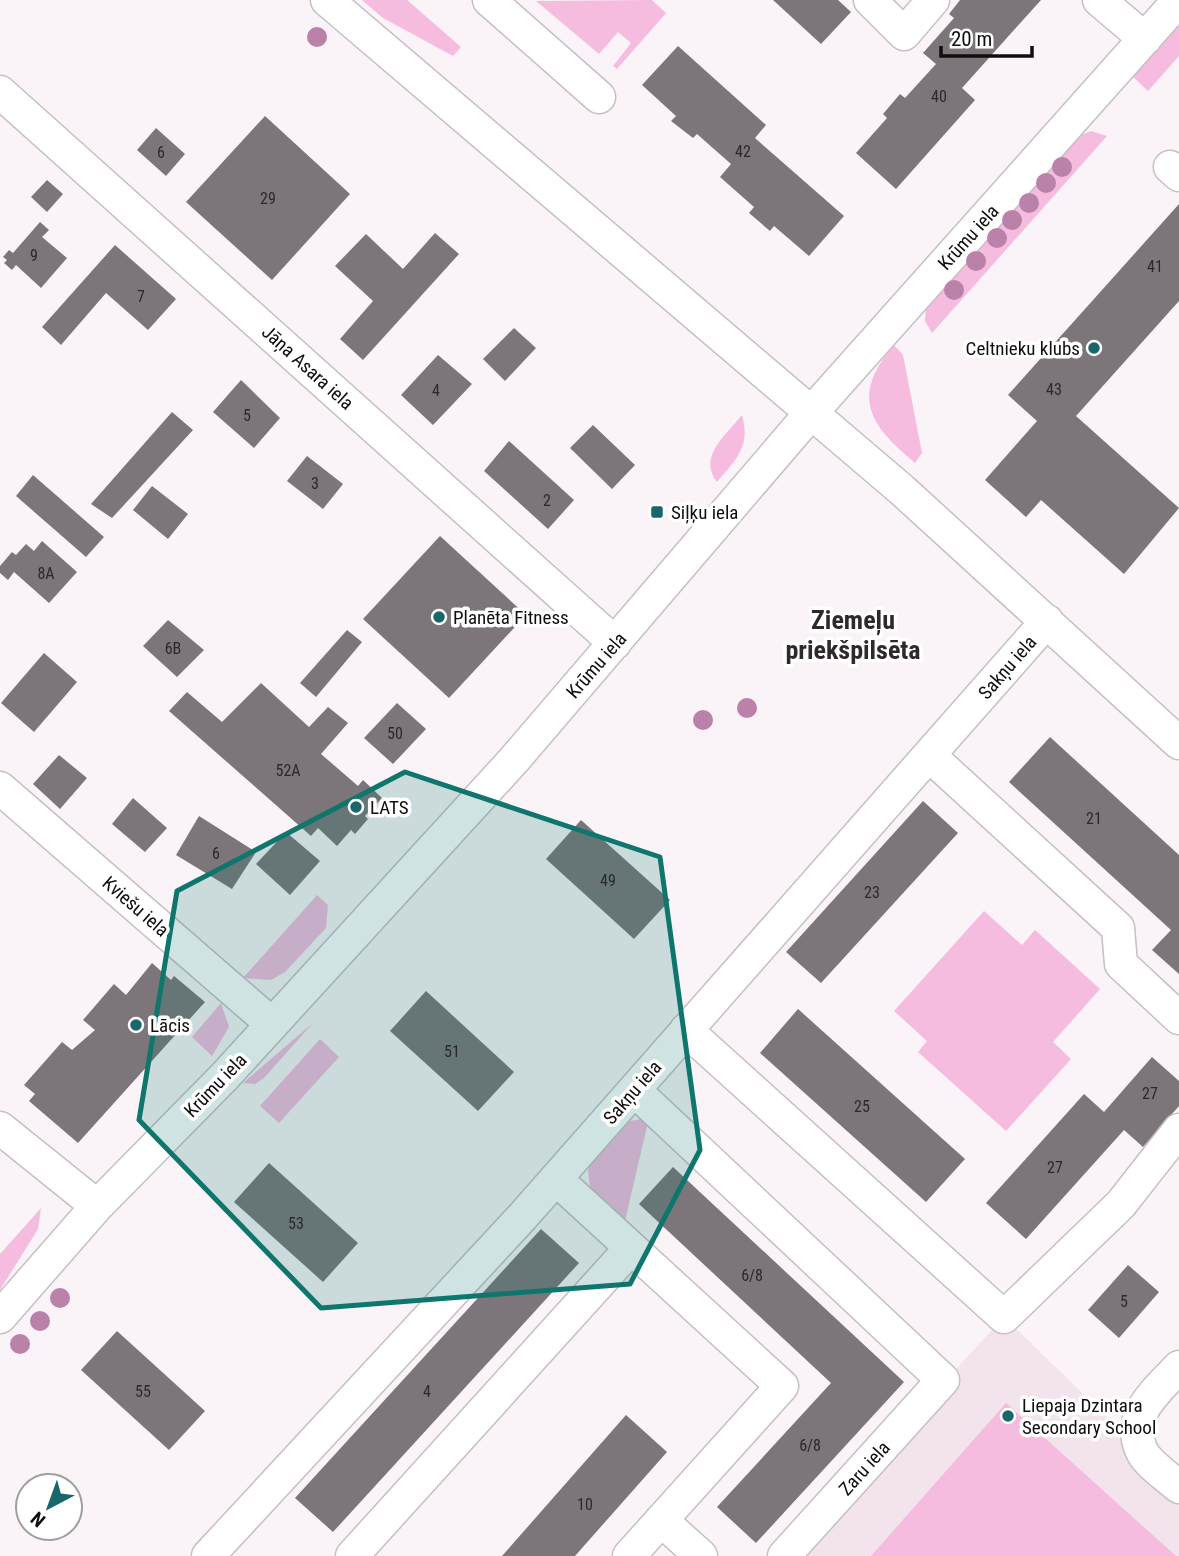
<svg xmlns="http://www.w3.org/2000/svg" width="1179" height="1556" font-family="'Roboto Condensed',sans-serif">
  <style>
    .built { fill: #f2e3ec }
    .green { fill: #f5bcdf }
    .building { fill: #7c767a }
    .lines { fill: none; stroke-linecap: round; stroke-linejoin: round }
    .minor-casing { stroke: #c6bfc3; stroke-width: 35 }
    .minor { stroke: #fff; stroke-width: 32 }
    .tree { fill: #ba81a9 }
    .marked { fill: #0f766e; fill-opacity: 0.2; stroke: #0f766e; stroke-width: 5; stroke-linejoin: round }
    .poi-dot { fill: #19676b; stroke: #fff; stroke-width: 2.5 }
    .labels { text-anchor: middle; stroke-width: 7; stroke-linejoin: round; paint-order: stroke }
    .number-label { font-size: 16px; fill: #2b282a }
    .street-label { font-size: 19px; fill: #100e0f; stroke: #fff }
    .poi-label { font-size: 19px; fill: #100e0f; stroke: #fff; text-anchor: start }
    .district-label { font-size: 26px; font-weight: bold; fill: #2f292d; stroke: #fff }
  </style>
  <rect width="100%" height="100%" fill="#faf3f7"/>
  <path class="built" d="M1004,1317l175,170v69h-395z"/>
  <path class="green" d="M362,0h45l54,47 -8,9 -70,-38z
    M652,0l14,13 -49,56 -4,-3 18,-23 -13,-11 -19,22 -63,-53z
    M1179,25v31l-31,35 -15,-14z
    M1091,131l16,5 -175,197 -7,-12 1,-14 153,-171z
    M894,345l9,10 19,98 -7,10c-46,-38 -65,-67 -21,-118z
    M742,415c9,32 -6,44 -25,67 -20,-25 10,-48 25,-67z
    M317,895l11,10 -2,23 -41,44 -14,8 -28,-2z
    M984,911l38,34 13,-15 65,59 -47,53 18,17 -65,72 -88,-79 9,-11 -33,-30z
    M221,1003l8,24 -17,29 -20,-19z
    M313,1023l-49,55 -9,6 -12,-1z
    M320,1039l19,18 -60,66 -19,-17z
    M641,1119l7,3 -23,99 -35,-34 -2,-17 4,-12 33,-36z
    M41,1208l-3,21 -38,61v-36z
    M1006,1403l170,153h-305z"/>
  <path class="building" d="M773,0h65l13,12 -30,32z
    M960,0h81l-79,88 13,12 -79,89 -40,-36 31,-35 -4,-4 17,-20 5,4 31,-34 -13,-11 31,-35 -5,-4z
    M678,46l88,79 -11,13 89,78 -35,40 -35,-30 -4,5 -21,-18 5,-6 -34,-30 11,-13 -34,-30 -4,4 -22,-17 5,-5 -34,-31z
    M265,116l85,78 -78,86 -86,-78z
    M156,128l29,26 -19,22 -29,-26z
    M47,180l16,14 -16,18 -16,-15z
    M1179,204v97l-103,115 103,92 -55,66 -83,-74 -15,17 -41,-37 52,-59 -29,-26z
    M40,222l9,8 -7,7 25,21 -26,30 -25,-23 -4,5 -8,-7 3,-3 -4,-3 6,-7 4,3z
    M435,233l24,21 -96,106 -23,-21 33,-38 -38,-35 31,-32 37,35z
    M115,245l61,54 -28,31 -42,-37 -45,52 -19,-18z
    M514,328l22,20 -31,33 -22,-22z
    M438,355l34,29 -39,41 -32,-30z
    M241,380l39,38 -26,30 -41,-36z
    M172,412l21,18 -81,88 -21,-14z
    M593,425l42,40 -23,24 -42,-41z
    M509,441l65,59 -26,29 -64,-58z
    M307,456l36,28 -20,25 -36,-28z
    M33,475l71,62 -18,20 -70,-61z
    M152,486l36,28 -20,25 -35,-29z
    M440,536l86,79 -77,83 -86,-79z
    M42,541l35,31 -28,31 -35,-31 -6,8 -8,-7v-7l12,-14 4,3 10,-11 8,7z
    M168,620l36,30 -27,27 -34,-31z
    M347,630l15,12 -46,55 -16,-14z
    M44,653l33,29 -43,50 -33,-29z
    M261,683l48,44 19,-20 20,16 -27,31 37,32 5,-6 19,18 -17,18 3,3 -13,15 -4,-4 -14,16 -19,-18 -7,8 -142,-125 18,-19 35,30z
    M397,703l29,26 -33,35 -29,-26z
    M1050,737l129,118v119l-27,-24 19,-20 -162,-148z
    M59,755l28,23 -27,31 -27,-25z
    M133,798l34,30 -22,24 -33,-28z
    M923,801l35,32 -137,150 -35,-31z
    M199,816l57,36 -24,37 -56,-34z
    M581,820l89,80 -36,39 -88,-80z
    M286,832l34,29 -30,34 -34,-31z
    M152,963l19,17 3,-4 31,26 -127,141 -49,-42 6,-7 -11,-9 38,-43 10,8 23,-20 -12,-10 31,-36 12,11z
    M426,991l88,81 -36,39 -88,-80z
    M798,1009l167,150 -39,43 -166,-149z
    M1152,1057l27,24v25l-36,41 -19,-17 -98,109 -40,-36 98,-109 20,18z
    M269,1163l89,80 -35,39 -89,-80z
    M673,1167l231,215 -148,161 -39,-36 114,-124 -192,-179z
    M541,1229l38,34 -246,269 -38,-34z
    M1128,1265l31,27 -40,46 -31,-28z
    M117,1331l88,80 -36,39 -88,-80z
    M626,1415l41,37 -92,104h-73z"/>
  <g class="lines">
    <defs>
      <path id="minor" d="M327,0l575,490 277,253
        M489,0l110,97
        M870,0l34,34 29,-34
        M1099,0l46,39
        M0,92l615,551
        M1170,167l9,8
        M930,756l188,172 3,36 58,54
        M0,788l272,236
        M686,1030l318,287 117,-113 58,-74
        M634,1090l309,290 -159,176
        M0,1128l97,78
        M556,1179l226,207 -153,170
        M0,1317l97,-111 127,-129 289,-316 298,-348 368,-413
        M1179,1367c-21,23 -53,47 -38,82 5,14 27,28 38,38
        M661,1520l40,36
        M208,1556l315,-340 524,-595
        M352,1556l279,-308"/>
    </defs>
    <use href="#minor" class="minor-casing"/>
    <use href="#minor" class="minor"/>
  </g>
  <g class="tree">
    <circle cx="317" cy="37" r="10"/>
    <circle cx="1062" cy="167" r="10"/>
    <circle cx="1046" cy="183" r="10"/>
    <circle cx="1029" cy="203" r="10"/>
    <circle cx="1012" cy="220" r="10"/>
    <circle cx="997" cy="238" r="10"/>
    <circle cx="976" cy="261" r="10"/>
    <circle cx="954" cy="290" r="10"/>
    <circle cx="747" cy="708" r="10"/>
    <circle cx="703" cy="720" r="10"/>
    <circle cx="60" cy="1298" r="10"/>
    <circle cx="40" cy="1321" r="10"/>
    <circle cx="20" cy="1344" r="10"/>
  </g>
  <path class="marked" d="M405,772l255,85 40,293 -70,134 -309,24 -182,-188 38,-229z"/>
  <g class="poi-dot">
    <circle cx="1094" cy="348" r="7"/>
    <rect x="650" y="505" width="14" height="14" rx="3.5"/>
    <circle cx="439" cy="617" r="7"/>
    <circle cx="356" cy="807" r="7"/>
    <circle cx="136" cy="1025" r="7"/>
    <circle cx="1008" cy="1416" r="7"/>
  </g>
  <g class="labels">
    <g class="number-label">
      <text x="939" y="102">40</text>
      <text x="743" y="157">42</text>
      <text x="161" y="158">6</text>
      <text x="268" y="204">29</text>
      <text x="34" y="261">9</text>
      <text x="1155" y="272">41</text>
      <text x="141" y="302">7</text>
      <text x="1054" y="395">43</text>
      <text x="436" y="396">4</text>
      <text x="247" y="421">5</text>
      <text x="315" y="489">3</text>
      <text x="547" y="506">2</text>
      <text x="46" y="579">8A</text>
      <text x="173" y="654">6B</text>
      <text x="395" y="739">50</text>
      <text x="288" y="776">52A</text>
      <text x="1094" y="824">21</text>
      <text x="216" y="859">6</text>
      <text x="608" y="886">49</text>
      <text x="872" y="898">23</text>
      <text x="452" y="1057">51</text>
      <text x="1150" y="1099">27</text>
      <text x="862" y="1112">25</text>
      <text x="1055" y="1173">27</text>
      <text x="296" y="1229">53</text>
      <text x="752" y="1281">6/8</text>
      <text x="1124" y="1307">5</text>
      <text x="143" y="1397">55</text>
      <text x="427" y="1397">4</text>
      <text x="810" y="1451">6/8</text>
      <text x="585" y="1510">10</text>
    </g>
    <g class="street-label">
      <text transform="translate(968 237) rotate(-48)" y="7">Krūmu iela</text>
      <text transform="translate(308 367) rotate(42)" y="7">Jāņa Asara iela</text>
      <text transform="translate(596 665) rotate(-49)" y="7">Krūmu iela</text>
      <text transform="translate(1007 667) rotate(-49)" y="7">Sakņu iela</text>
      <text transform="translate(136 906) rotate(41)" y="7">Kviešu iela</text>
      <text transform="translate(215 1085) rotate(-46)" y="7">Krūmu iela</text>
      <text transform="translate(632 1092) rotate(-49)" y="7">Sakņu iela</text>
      <text transform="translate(864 1468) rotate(-48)" y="7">Zaru iela</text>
    </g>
    <g class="poi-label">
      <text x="1080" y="355" text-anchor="end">Celtnieku klubs</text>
      <text x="671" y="519">Siļķu iela</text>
      <text x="453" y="624">Planēta Fitness</text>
      <text x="370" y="814">LATS</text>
      <text x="150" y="1032">Lācis</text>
      <text x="1022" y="1412">Liepaja Dzintara<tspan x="1022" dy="22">Secondary School</tspan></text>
    </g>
    <g class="district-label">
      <text x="853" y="629">Ziemeļu<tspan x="853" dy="30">priekšpilsēta</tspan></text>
    </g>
  </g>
  <g transform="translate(49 1507) rotate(221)"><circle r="33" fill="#ffffff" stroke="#9f9f9f" stroke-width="2"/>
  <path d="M0-5L12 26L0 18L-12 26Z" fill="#19676b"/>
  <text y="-10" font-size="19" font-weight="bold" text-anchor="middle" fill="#100e0f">N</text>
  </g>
  <path d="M941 46v10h91v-10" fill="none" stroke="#100e0f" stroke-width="3.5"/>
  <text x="951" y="46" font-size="21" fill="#100e0f" stroke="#ffffff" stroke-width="5" paint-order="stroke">20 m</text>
</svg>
